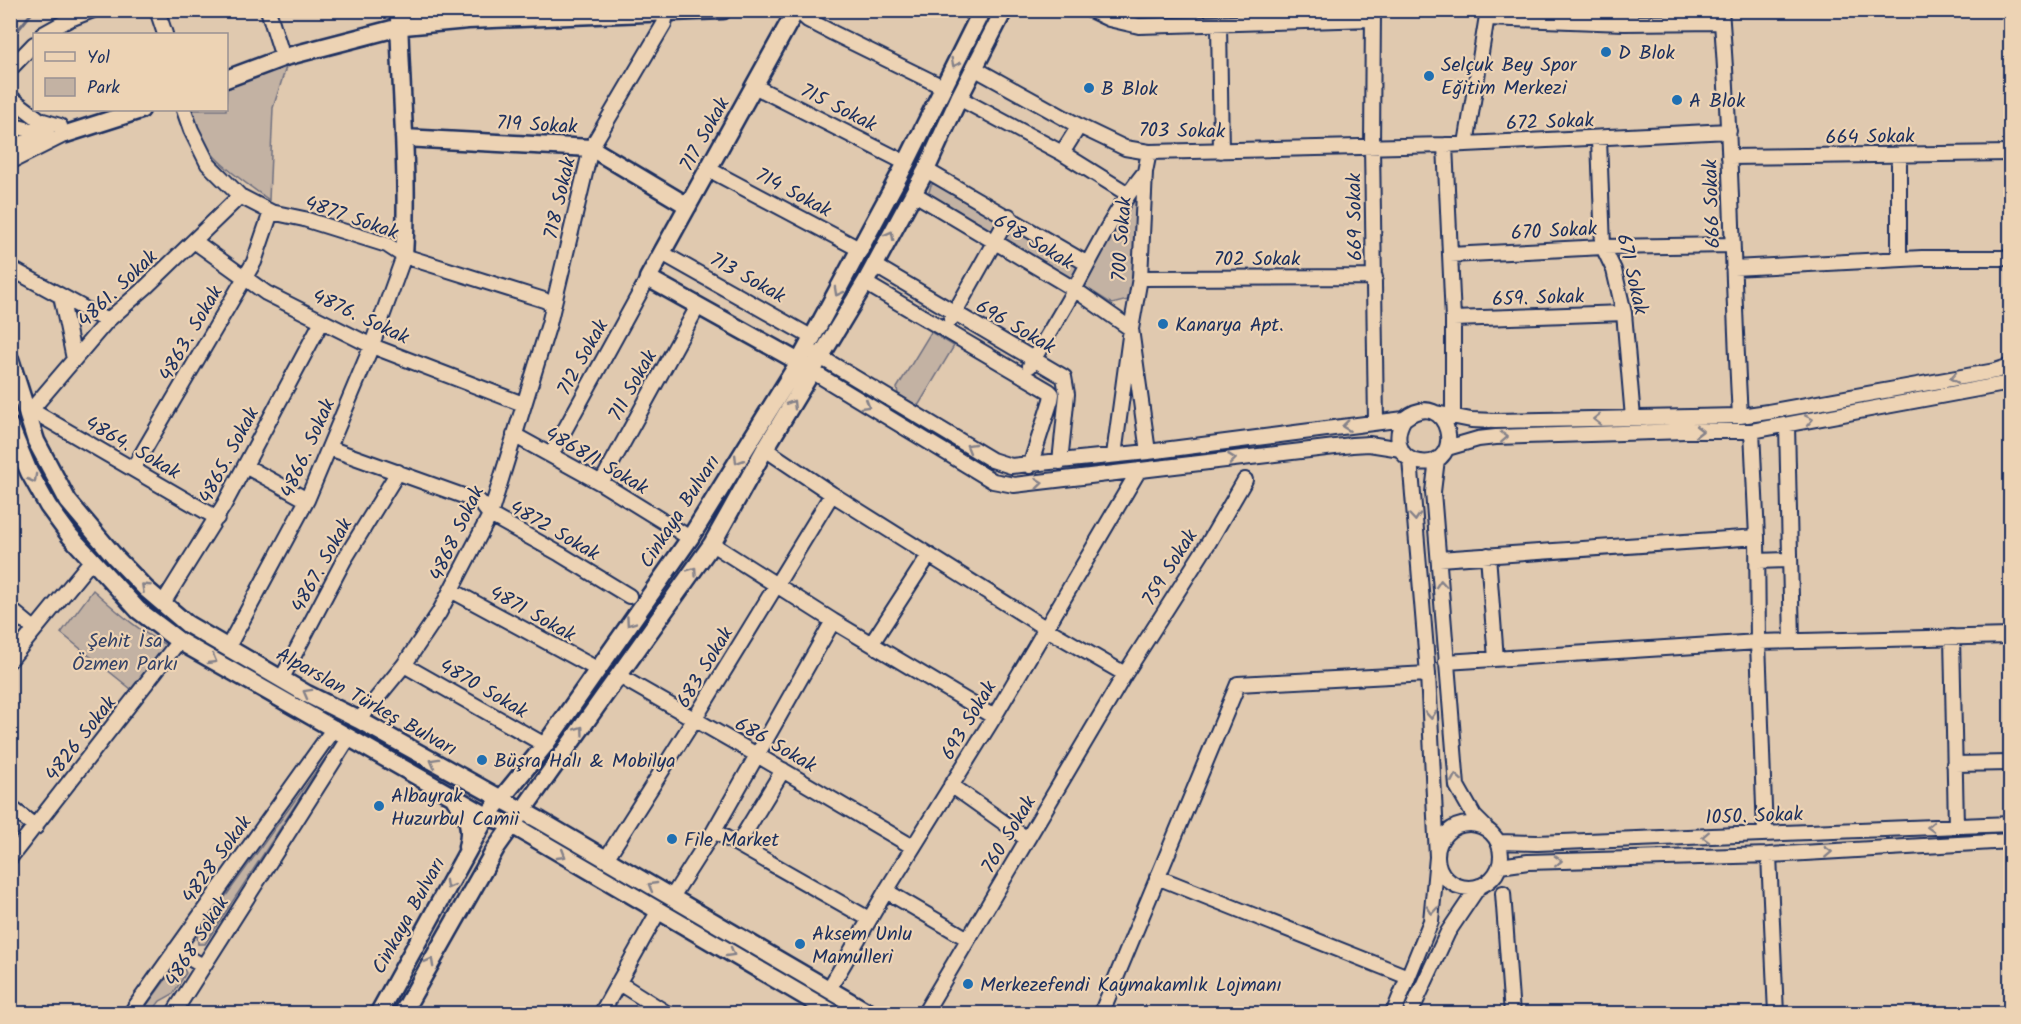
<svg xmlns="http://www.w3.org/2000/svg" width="2021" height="1024" font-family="Kalam,sans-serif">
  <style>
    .green { fill: #c3b2a3; stroke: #6f7080; stroke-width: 1.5 }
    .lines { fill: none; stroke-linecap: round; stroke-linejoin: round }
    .stream { stroke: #676b7d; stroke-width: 3 }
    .minor-casing { stroke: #1b2f5e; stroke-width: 18 }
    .major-casing { stroke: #1b2f5e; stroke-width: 21 }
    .minor { stroke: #edd3b4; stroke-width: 14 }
    .major { stroke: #edd3b4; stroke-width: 16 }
    .oneway { stroke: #848189 }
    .poi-dot { fill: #1f6fb2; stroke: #edd3b4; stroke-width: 2 }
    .labels { text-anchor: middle; stroke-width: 4.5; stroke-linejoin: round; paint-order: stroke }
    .poi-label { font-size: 20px; fill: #1b2f5e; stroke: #edd3b4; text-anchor: start }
    .street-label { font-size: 20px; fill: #1b2f5e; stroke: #edd3b4 }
    .park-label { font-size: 20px; fill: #344368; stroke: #edd3b4 }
  </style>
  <rect width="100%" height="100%" fill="#e0c9af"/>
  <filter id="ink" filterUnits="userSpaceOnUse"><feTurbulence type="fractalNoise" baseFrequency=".0167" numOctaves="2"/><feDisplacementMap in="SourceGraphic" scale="12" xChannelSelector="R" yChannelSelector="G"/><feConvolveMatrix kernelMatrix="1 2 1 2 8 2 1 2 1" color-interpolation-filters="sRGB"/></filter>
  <g filter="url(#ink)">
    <path class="green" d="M287,64l-14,44 -4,92c-34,-25 -70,-46 -79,-90h36l1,-21z
      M937,182l64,35 -9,15 -62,-37 -1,-3 2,-7z
      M1134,197l6,3c-2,33 -2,67 -12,100l-16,4 -27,-17 7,-22z
      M1013,223l69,41 -9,16 -70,-41z
      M931,332l23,14 -36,60 -20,-12 -1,-6z
      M93,590c24,21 45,41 73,55l-35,44 -70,-56z
      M329,753l-124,191h-7l-1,-8z
      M178,966l6,3 2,4 -13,21 -13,7 -9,12h-10l31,-42z"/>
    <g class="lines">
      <path class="stream" d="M10,40l24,-30"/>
      <defs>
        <path id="minor" d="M157,10l8,24
          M268,10l12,38
          M797,10l11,10 25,13 110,54
          M1090,10l19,9 30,7 234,-7
          M1373,10l-1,136 4,276
          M1721,10c11,135 11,271 19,406
          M1487,18l137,5 97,-1
          M1219,24l2,127
          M43,34l27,-15 23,-9
          M974,68l105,58 46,22 24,4 296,-7 284,-14
          M10,69l24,-25
          M754,86l152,77
          M10,97l30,23 20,6
          M959,98l103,55 66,41
          M184,110l7,20 17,34 32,32 31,16 33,7 83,26 17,11 140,44 9,5
          M10,125l20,5 16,-2
          M1599,139l4,108 11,23 10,43 9,105
          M1466,144l22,-134
          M1445,145l8,174v98
          M10,146l39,-9
          M1062,153l17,-27
          M1729,157l281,-4
          M10,162l56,-28
          M708,169l153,81
          M926,170l160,93
          M913,193l161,96 57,40 17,123
          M194,241l72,52 106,53 151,58
          M662,253l151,85
          M1450,255l153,-8 129,-2
          M1899,259v-104
          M874,265l190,112 3,17 -7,68
          M10,268l97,53
          M1733,268l189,-10h88
          M1140,278l235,-1
          M865,283l184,108 3,3 -1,6 -21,66
          M61,296l13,63
          M951,319l58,-103
          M1453,319l171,-6
          M812,352l180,108 19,6 137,-14 256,-33c46,-36 64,51 15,43 -22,-3 -25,-27 -15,-43
          M1030,366c14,-26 30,-50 44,-76 22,-41 42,-82 71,-118
          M805,367l188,114 21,4 338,-40 17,-1 32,5
          M31,410l186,108
          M26,411l5,-1 76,-89 39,-34 94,-91
          M1436,413l35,7 24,1 245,-5 28,-4 227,-41 15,-5
          M1787,425l5,216
          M1752,431l5,106 1,105 7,192
          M514,435l87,48 89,55
          M329,448l151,54 10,13 70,39 69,42
          M1447,448l31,-9 18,-2 190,-6h66l258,-48
          M765,449l67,45 213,134 80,46
          M551,455l97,-177
          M1114,455l17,-126 9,-51 5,-106 4,-20
          M1437,459l-4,33 24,294 17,30 11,11
          M245,466l62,34
          M133,469l121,-207 17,-50
          M601,483l97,-177
          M712,544l121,77 161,96
          M1488,555l8,104
          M1439,559l318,-22
          M1757,561l33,-1
          M451,590l146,79
          M163,603l61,-98 98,-184
          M10,609l24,20
          M1952,637l4,189
          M872,643l57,-88
          M228,647l79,-147 63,-150 34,-94
          M10,660l81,-99
          M1446,662l312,-20 252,-6
          M404,665l141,80
          M619,676l138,79 156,92
          M282,678l62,-118 54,-88
          M359,720l45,-55 35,-52 51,-98 59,-191 42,-176 73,-124 3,-14
          M1954,764l56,-1
          M951,785l76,54
          M10,807l26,20
          M1437 856a32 32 0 1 1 64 0a32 32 0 1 1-64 0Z
          M714,831l155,88
          M1499,842l38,1 473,-19
          M738,844l45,-74
          M1769,855l7,159
          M10,858l169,-217
          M606,859l88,-139 138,-226
          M1500,866l28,-4 241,-7 241,-14
          M1157,877l251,100
          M886,891l82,48
          M1503,893l9,121
          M672,897l42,-66 119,-210
          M175,950l28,16
          M619,983l49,31
          M829,989l57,-98 108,-174 145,-247
          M130,1014l204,-286
          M173,1014l176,-277
          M601,1014l57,-102
          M924,1014l201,-340 84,-132 36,-62
          M1101,1014l137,-330 190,-10
          M1393,1014l38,-93 6,-64 -9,-183 -18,-215
          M1410,1014l38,-82 31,-46"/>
        <path id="major" d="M796,10l-148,268 151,84
          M399,17c2,80 10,159 5,239
          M226,79l59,-22 119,-31 64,-6 255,-10
          M66,134l75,-24
          M404,138l187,10 97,58
          M10,359l26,82 32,60 48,57 30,31 41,35 120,70 52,26 182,101 330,193
          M10,426l19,46 19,34 22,30 68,74 41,31 308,175 25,9 323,189
          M455,800c13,15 17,28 12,47
          M378,1014l109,-198 58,-71 145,-207 109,-176 107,-199 76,-153
          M402,1014l94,-166 216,-304 53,-95 100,-166 61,-113 33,-72 45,-88"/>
      </defs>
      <use href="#minor" class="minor-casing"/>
      <use href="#major" class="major-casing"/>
      <use href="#minor" class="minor"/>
      <use href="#major" class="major"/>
    </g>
    <defs><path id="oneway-chevron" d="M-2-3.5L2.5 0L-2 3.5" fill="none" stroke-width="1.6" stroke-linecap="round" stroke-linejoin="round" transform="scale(1.5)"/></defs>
    <g class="oneway">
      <use href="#oneway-chevron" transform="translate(955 63) rotate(117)"/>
      <use href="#oneway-chevron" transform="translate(890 235) rotate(-62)"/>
      <use href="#oneway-chevron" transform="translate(838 292) rotate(119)"/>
      <use href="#oneway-chevron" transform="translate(1954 378) rotate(170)"/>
      <use href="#oneway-chevron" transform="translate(792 404) rotate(-59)"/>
      <use href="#oneway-chevron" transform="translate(866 405) rotate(31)"/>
      <use href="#oneway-chevron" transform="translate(1597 419) rotate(179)"/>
      <use href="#oneway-chevron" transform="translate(1809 420) rotate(-11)"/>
      <use href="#oneway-chevron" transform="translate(1346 426) rotate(173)"/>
      <use href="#oneway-chevron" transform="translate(1699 431)"/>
      <use href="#oneway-chevron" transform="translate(1504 437) rotate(-2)"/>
      <use href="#oneway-chevron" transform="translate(970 447) rotate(-150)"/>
      <use href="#oneway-chevron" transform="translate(1232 459) rotate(-7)"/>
      <use href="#oneway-chevron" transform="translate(738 460) rotate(122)"/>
      <use href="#oneway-chevron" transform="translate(33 479) rotate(61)"/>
      <use href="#oneway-chevron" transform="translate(1039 483) rotate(-7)"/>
      <use href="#oneway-chevron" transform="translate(1415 517) rotate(85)"/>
      <use href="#oneway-chevron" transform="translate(693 571) rotate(-55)"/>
      <use href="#oneway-chevron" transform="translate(1441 584) rotate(-94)"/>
      <use href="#oneway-chevron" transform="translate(145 587) rotate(-137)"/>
      <use href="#oneway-chevron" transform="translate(630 622) rotate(125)"/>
      <use href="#oneway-chevron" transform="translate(213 660) rotate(30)"/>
      <use href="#oneway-chevron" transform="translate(307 693) rotate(-151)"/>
      <use href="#oneway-chevron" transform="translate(1431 715) rotate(86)"/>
      <use href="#oneway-chevron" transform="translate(580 730) rotate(-54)"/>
      <use href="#oneway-chevron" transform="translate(434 762) rotate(-151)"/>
      <use href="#oneway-chevron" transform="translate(1456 778) rotate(-100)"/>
      <use href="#oneway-chevron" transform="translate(1931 827) rotate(178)"/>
      <use href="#oneway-chevron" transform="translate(1706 837) rotate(178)"/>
      <use href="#oneway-chevron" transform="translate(1828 852) rotate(-3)"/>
      <use href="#oneway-chevron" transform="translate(562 855) rotate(31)"/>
      <use href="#oneway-chevron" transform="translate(1558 861) rotate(-2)"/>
      <use href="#oneway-chevron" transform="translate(449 885) rotate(119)"/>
      <use href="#oneway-chevron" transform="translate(652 886) rotate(-150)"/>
      <use href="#oneway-chevron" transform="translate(1432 910) rotate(95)"/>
      <use href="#oneway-chevron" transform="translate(731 953) rotate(30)"/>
      <use href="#oneway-chevron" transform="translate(430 962) rotate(-61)"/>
    </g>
  </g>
  <g class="poi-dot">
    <circle cx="1606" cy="52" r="6"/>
    <circle cx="1429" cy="76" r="6"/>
    <circle cx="1089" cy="88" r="6"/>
    <circle cx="1677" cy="100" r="6"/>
    <circle cx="1163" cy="324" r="6"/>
    <circle cx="482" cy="760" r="6"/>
    <circle cx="379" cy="806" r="6"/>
    <circle cx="672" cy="839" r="6"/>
    <circle cx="800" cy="944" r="6"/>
    <circle cx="968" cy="984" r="6"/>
  </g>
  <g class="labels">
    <g class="poi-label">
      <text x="1618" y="59">D Blok</text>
      <text x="1441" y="71">Selçuk Bey Spor<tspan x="1441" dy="23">Eğitim Merkezi</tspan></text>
      <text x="1101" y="95">B Blok</text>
      <text x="1689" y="107">A Blok</text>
      <text x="1175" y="331">Kanarya Apt.</text>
      <text x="494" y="767">Büşra Halı &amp; Mobilya</text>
      <text x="391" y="802">Albayrak<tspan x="391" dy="23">Huzurbul Camii</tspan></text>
      <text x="684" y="846">File Market</text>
      <text x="812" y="940">Aksem Unlu<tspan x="812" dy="23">Mamulleri</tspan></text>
      <text x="980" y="991">Merkezefendi Kaymakamlık Lojmanı</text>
    </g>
    <g class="street-label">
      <text transform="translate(839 107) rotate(27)" y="7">715 Sokak</text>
      <text transform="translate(1550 121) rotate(-2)" y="7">672 Sokak</text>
      <text transform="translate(537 124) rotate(3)" y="7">719 Sokak</text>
      <text transform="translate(1182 130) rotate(1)" y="7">703 Sokak</text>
      <text transform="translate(704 134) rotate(-61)" y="7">717 Sokak</text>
      <text transform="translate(1870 136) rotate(-1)" y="7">664 Sokak</text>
      <text transform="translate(794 192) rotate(28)" y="7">714 Sokak</text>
      <text transform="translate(559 198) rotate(-77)" y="7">718 Sokak</text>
      <text transform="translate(1711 204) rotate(-92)" y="7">666 Sokak</text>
      <text transform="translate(352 217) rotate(19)" y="7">4877 Sokak</text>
      <text transform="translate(1354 217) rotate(-91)" y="7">669 Sokak</text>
      <text transform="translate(1554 230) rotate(-3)" y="7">670 Sokak</text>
      <text transform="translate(1121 239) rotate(-86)" y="7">700 Sokak</text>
      <text transform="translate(1034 241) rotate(31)" y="7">698 Sokak</text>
      <text x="1257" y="265">702 Sokak</text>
      <text transform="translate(1633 274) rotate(77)" y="7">671 Sokak</text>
      <text transform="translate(748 277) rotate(29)" y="7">713 Sokak</text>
      <text transform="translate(117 288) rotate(-44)" y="7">4861. Sokak</text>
      <text transform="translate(1538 297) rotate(-2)" y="7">659. Sokak</text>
      <text transform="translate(361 316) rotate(25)" y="7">4876. Sokak</text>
      <text transform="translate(1016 326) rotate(30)" y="7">696 Sokak</text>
      <text transform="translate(190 333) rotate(-60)" y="7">4863. Sokak</text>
      <text transform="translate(582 357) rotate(-61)" y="7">712 Sokak</text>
      <text transform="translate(632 385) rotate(-61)" y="7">711 Sokak</text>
      <text transform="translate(133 447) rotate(30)" y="7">4864. Sokak</text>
      <text transform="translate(307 448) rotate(-66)" y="7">4866. Sokak</text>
      <text transform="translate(228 455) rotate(-62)" y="7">4865. Sokak</text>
      <text transform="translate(597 460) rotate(30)" y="7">4868/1 Sokak</text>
      <text transform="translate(679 511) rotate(-57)" y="7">Cinkaya Bulvarı</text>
      <text transform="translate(555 530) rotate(30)" y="7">4872 Sokak</text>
      <text transform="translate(456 533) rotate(-65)" y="7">4868 Sokak</text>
      <text transform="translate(321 565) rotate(-61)" y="7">4867. Sokak</text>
      <text transform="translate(1169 567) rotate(-58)" y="7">759 Sokak</text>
      <text transform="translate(533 613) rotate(29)" y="7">4871 Sokak</text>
      <text transform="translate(704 667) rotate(-59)" y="7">683 Sokak</text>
      <text transform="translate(484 688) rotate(30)" y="7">4870 Sokak</text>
      <text transform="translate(367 701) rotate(29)" y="7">Alparslan Türkeş Bulvarı</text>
      <text transform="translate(968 720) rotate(-59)" y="7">693 Sokak</text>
      <text transform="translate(80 738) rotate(-52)" y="7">4826 Sokak</text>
      <text transform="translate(776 744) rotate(30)" y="7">686 Sokak</text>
      <text transform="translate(1754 815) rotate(-2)" y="7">1050. Sokak</text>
      <text transform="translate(1008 834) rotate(-59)" y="7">760 Sokak</text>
      <text transform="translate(216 859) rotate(-54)" y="7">4828 Sokak</text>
      <text transform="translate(408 915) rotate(-61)" y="7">Cinkaya Bulvarı</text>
      <text transform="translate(196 941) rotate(-58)" y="7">4868 Sokak</text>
    </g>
    <g class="park-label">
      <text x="125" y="647">Şehit İsa<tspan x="125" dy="23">Özmen Parkı</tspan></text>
    </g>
  </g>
  <rect width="2021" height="1024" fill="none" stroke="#edd3b4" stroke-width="36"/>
  <rect x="18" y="18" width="1985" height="988" fill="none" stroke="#1b2f5e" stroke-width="2" filter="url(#ink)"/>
  <rect x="33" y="33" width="195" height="78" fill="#edd3b4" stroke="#999192" stroke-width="1.5"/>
  <rect x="45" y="52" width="30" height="9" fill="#edd3b4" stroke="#999192" stroke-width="1.5"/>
  <text x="87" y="63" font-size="18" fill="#1b2f5e">Yol</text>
  <rect x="45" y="78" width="30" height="18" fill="#c3b2a3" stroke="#999192" stroke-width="1.5"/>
  <text x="87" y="93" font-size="18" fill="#1b2f5e">Park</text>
</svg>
